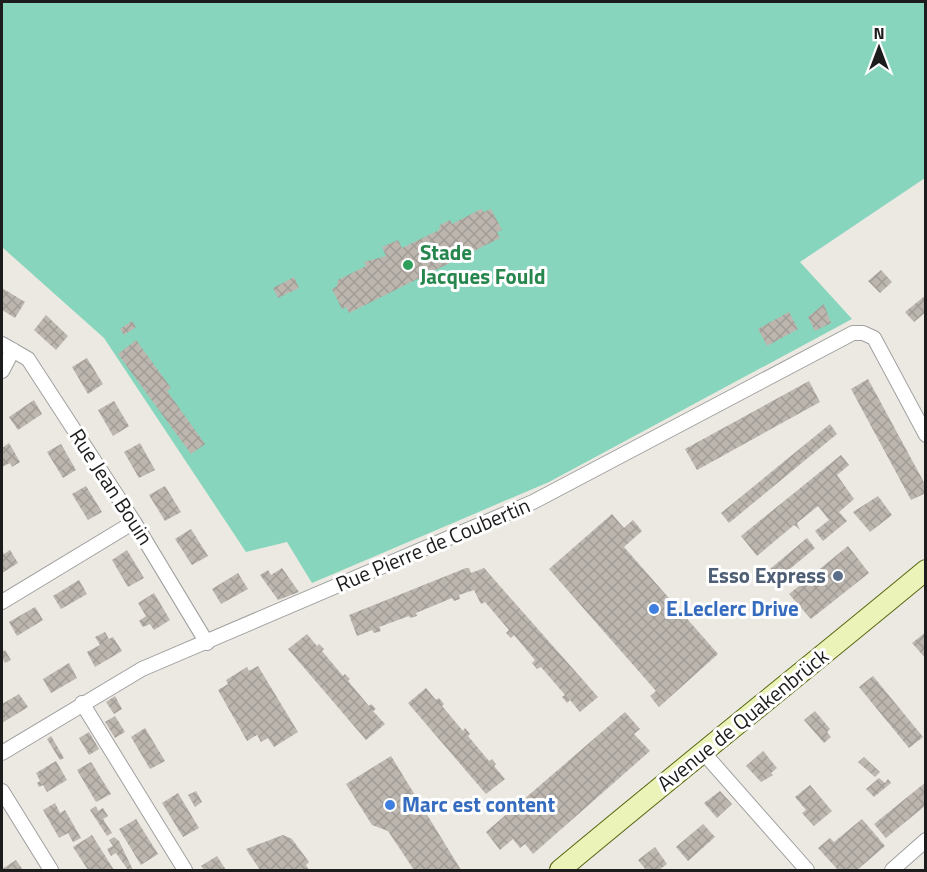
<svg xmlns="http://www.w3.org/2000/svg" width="927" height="872" font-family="'Titillium Web',sans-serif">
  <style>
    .pitch { fill: #86d5bc }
    .building { fill: url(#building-cross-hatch) }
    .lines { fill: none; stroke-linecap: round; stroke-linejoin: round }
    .minor-casing { stroke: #a0a0a0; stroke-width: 16 }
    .secondary-casing { stroke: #57670e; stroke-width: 22 }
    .minor { stroke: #fff; stroke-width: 14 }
    .secondary { stroke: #ecf3b9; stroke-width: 20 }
    .leisure-dot { fill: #2e9e5b; stroke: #fff; stroke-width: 2 }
    .service-dot { fill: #5c6f8a; stroke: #fff; stroke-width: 2 }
    .shop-dot { fill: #3f7fe0; stroke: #fff; stroke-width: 2 }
    .labels { text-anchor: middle; stroke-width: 6; stroke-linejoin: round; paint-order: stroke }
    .leisure-label { font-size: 21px; font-weight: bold; fill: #27864d; stroke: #fff; text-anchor: start }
    .street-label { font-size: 21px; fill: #1c1c1c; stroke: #fff }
    .service-label { font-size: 21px; font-weight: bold; fill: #4e5e75; stroke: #fff; text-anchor: end }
    .shop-label { font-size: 21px; font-weight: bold; fill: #366cbe; stroke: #fff; text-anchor: start }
  </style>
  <defs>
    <pattern id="building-cross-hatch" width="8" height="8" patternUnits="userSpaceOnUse" patternTransform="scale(1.5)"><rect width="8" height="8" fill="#bcb6af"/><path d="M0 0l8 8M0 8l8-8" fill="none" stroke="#a19c96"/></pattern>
  </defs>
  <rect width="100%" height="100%" fill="#ece9e2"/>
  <path class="pitch" d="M2,2h923v176l-125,84 52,57 -303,163 -237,101 -25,-41 -41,10 -142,-214 -102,-91z"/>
  <path class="building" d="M481,209l3,3 7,-3 11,21 -5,2 3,6 -151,75 -3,-6 -4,2 -10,-20 5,-3 1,-6 28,-14 -2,-4 22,-6 -4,-9 16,-7 4,8 37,-18 1,-5 10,-5 2,4z
    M881,270l11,12 -12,11 -12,-12z
    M294,277l5,11 -21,10 -5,-10z
    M2,288l23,14 -10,16 -13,-8z
    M926,295v17l-12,10 -9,-10z
    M824,304l7,19 -16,8 -7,-14z
    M789,312l9,17 -31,17 -9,-17z
    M46,315l22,21 -12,14 -22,-20z
    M132,321l4,6 -12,8 -4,-6z
    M136,340l35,48 -4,3 38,53 -14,10 -73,-100z
    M87,358l16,26 -15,10 -16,-27z
    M868,379l58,107v7l-15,7 -60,-111z
    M809,381l11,21 -123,68 -12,-21z
    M34,400l8,14 -24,16 -9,-13z
    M114,401l15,25 -16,10 -15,-26z
    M830,424l7,10 -108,89 -8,-10z
    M9,443l11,19 -8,5 -2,-4 -8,4v-19z
    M140,443l15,27 -16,8 -15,-26z
    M61,444l15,26 -13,8 -16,-26z
    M841,455l8,10 -12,10 17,24 -15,13 8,9 -24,20 -8,-10 14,-11 -11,-14 -21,17 3,7 -6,-5 -37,31 -16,-20z
    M86,486l16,26 -14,8 -16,-26z
    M165,486l16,26 -16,9 -16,-26z
    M878,496l14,19 -22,17 -17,-20z
    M612,514l12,14 9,-8 9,11 -18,16 94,107 -59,53 -9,-11 6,-5 -107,-122z
    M191,529l17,27 -16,9 -17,-26z
    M807,538l8,10 -37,31 -8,-10z
    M848,546l21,27 -58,46 -22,-25z
    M2,550l2,4 6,-4 8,13 -16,10z
    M127,550l17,28 -16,9 -16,-27z
    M282,568l17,24 -21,8 -18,-25 8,-5 3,5z
    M466,568h3l2,5 13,-5 114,129 -18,15 -10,-12 -3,3 -5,-6 3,-2 -24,-28 -4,2 -5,-6 3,-3 -21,-25 -3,3 -5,-5 3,-3 -24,-28 -4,2 -7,-14 -15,5 1,4 -6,2 -2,-3 -36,15 1,3 -7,2 -1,-2 -30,11 2,4 -7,2 -2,-3 -15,6 -8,-21z
    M238,573l10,16 -27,15 -9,-15z
    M79,580l8,14 -26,15 -8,-13z
    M154,593l16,27 -16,10 -4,-6 -7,3 -4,-6 7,-5 -8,-13z
    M35,607l8,13 -26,16 -8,-14z
    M105,632l4,7 4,-2 9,14 -27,16 -8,-15 13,-7 -5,-8z
    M926,632v27l-14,-16z
    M307,634l10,12 2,-2 5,5 -2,2 21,25 2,-2 5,5 -2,2 21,25 2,-2 5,5 -3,2 12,13 -19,16 -78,-91z
    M5,650l6,10 -6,3 -3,-6v-5z
    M69,663l8,15 -26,15 -8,-14z
    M258,666l40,66 -24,15 -6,-9 -7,4 -4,-7 -10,6 -29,-51 10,-6 -2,-4 21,-13 2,4z
    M873,676l50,61 -14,11 -50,-61z
    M426,688l10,12 3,-2 5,6 -2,2 21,25 2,-3 5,6 -2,2 21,25 3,-2 4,5 -2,2 11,13 -19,15 -78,-91z
    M19,694l9,13 -26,16v-19z
    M115,696l7,13 -8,5 -8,-12z
    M815,711l15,18 -3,3 4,5 -7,6 -20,-23z
    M625,712l15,17 -6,5 16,17 -117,103 -8,-10 -5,4 -7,-9 -13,11 -14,-18z
    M115,716l10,16 -10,6 -10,-16z
    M145,728l20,33 -15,8 -19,-32z
    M89,732l10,17 -10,6 -10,-17z
    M51,736l13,22 -4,2 -13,-21z
    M763,751l14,17 -6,5 2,2 -12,7 -15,-16z
    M391,756l70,114h-47l-26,-39 -16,-6 -26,-41z
    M864,757l16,15 -5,5 -17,-15z
    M56,761l11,19 -20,12 -4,-7 -4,2 -2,-4 3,-2 -4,-8z
    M91,762l20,32 -15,8 -19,-32z
    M879,778l6,5 3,-4 3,4 -17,14 -8,-8z
    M926,782v23l-40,33 -12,-14z
    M810,785l22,26 -18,15 -12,-13 4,-3 -11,-13z
    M196,791l6,11 -7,5 -7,-12z
    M720,791l12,13 -15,14 -13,-15z
    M178,793l21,35 -16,9 -21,-34z
    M55,803l5,10 5,-3 16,28 -8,4 -5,-9 -9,5 -16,-28z
    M96,806l2,5 5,-3 5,8 -5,3 9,14 -5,3 -17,-26z
    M136,819l22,35 -17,11 -22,-36z
    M862,819l23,27 -28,24h-19l-20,-22 12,-10 4,4z
    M703,824l12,13 -27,24 -12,-14z
    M92,835l22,35h-26l-15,-23z
    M283,835l9,4 17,23 -3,3 3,5h-49l-14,-21z
    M114,837l5,4 14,29h-5l-12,-17 -5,3 -4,-7 6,-3 -4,-6z
    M655,847l12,17 -8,6h-13l-8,-10z
    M217,856l9,14h-22l-3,-4z
    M16,860l7,10h-21v-1z"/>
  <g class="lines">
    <defs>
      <path id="minor" d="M2,344l26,15 106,163 73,121
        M2,371l11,-21
        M2,602l132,-80
        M82,703l103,167
        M702,751l105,119
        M2,753l140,-84 391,-167 320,-169h10l11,5 52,97
        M2,791l49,79
        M892,870l34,-30"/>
      <path id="secondary" d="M560,870c121,-101 244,-199 366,-300"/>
    </defs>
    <use href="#minor" class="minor-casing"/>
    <use href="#secondary" class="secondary-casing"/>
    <use href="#minor" class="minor"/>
    <use href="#secondary" class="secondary"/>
  </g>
  <circle class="leisure-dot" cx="408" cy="265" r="6"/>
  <circle class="service-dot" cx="838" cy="576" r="6"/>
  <g class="shop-dot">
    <circle cx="654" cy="609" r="6"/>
    <circle cx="390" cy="805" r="6"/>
  </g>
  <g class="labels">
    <g class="leisure-label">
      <text x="420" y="260">Stade<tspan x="420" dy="24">Jacques Fould</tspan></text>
    </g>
    <g class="street-label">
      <text transform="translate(111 487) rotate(57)" y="7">Rue Jean Bouin</text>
      <text transform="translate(433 545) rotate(-23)" y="7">Rue Pierre de Coubertin</text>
      <text transform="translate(743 720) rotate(-39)" y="7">Avenue de Quakenbrück</text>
    </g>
    <g class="service-label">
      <text x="826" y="583">Esso Express</text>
    </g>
    <g class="shop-label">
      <text x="666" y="616">E.Leclerc Drive</text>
      <text x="402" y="812">Marc est content</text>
    </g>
  </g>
  <rect width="927" height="872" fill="none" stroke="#1c1c1c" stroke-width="6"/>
  <g transform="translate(879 48)" stroke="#ffffff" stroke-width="4.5" paint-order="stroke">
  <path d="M0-4.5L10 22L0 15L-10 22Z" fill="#1c1c1c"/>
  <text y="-9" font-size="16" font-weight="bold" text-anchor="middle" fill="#1c1c1c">N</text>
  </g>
</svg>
